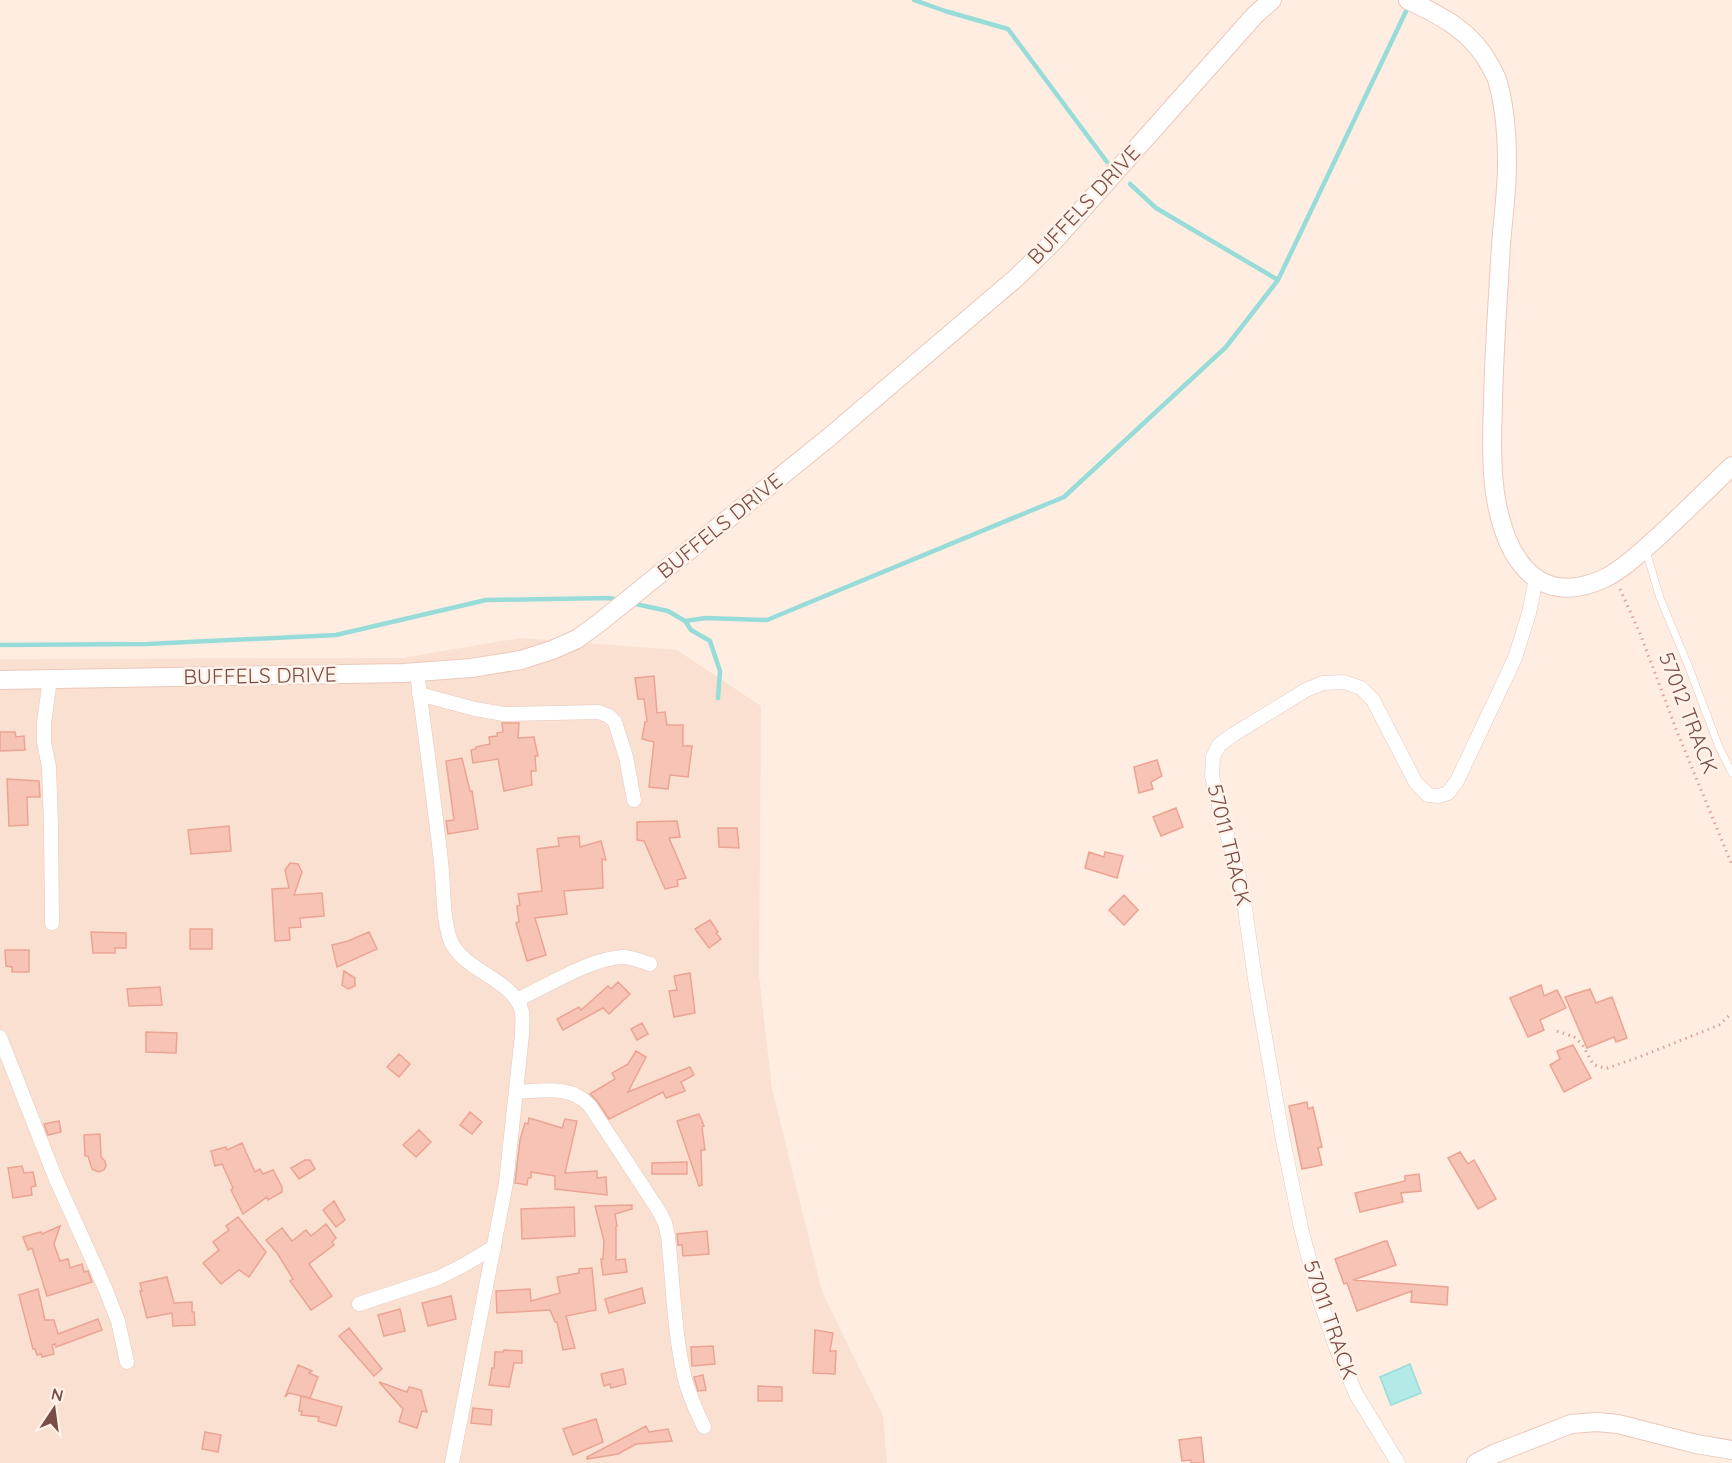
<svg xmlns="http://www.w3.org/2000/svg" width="1732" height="1463" font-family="Quicksand,sans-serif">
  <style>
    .residential { fill: #f9e0d1 }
    .water { fill: #b3eae7; stroke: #98dcda; stroke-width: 1.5 }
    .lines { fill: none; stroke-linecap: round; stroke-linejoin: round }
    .stream { stroke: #98dcda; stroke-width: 4.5 }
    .building { fill: #f6c3b5; stroke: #eba494; stroke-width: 1.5 }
    .lane-casing { stroke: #e5c9be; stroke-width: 8 }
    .street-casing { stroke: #e5c9be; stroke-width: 15 }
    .secondary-casing { stroke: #ebc8bb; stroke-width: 20 }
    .path { stroke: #dba699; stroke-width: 3; stroke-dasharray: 1.5 4.5; stroke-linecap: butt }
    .lane { stroke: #fff; stroke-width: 7 }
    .street { stroke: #fff; stroke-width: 14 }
    .secondary { stroke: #fff; stroke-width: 18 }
    .labels { text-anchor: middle; stroke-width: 5; stroke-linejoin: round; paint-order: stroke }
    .street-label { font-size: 21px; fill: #784d45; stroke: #fff2e9 }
  </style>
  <rect width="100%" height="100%" fill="#feede0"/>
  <path class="residential" d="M521,638l156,12 84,56 -2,270 13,113 50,203 61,124 4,47h-887v-804l402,-1z"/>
  <path class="water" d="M1410,1364l11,29 -30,12 -11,-28z"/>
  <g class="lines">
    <path class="stream" d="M914,0l31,11 63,18 99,133
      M1130,184l26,24 122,72
      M631,603l37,8 17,10 21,-3 61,2 297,-123 162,-150 52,-67 131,-275
      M685,621l6,9 19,11 10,30 -2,27
      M0,645l147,-1 189,-9 150,-35 122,-2 12,2"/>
  </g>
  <path class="building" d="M654,676l3,37 8,-1 2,13h16v21h9l-4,31 -18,-2 -2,14 -19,-2 5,-45 -12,-3 3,-17 2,-1 -3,-22h-6l-3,-21z
    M502,723h17l-1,15 16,-1 4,19h-3l1,15h-5l1,14 -28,6 -6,-32 -25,4 -2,-13 5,-1v-2l14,-3 -1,-7 8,-1v-3l6,-1z
    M0,732h15l1,5 8,-1 1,14 -25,1z
    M462,758l8,33h2l6,38 -30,5 -2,-13 8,-1 -8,-59z
    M1157,760l5,16 -11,6 2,7 -14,4 -5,-26z
    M7,779l32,2 1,16h-13l1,28 -19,1z
    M1176,808l7,19 -22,9 -8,-19z
    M677,821l3,16 -11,1 17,40 -9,2 1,6 -13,3 -21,-48 -7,-1v-18z
    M229,826l2,25 -40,3 -3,-24z
    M718,828h19l2,20 -20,-1z
    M579,836l1,11 21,-6 5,19 -4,-1 1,29 -39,3 3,23 -32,4 11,37 -19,6 -11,-38 3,-1 -2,-16 3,-1 -2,-11 24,-3 -5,-42 22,-3 -1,-8z
    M1089,852l15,5 1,-5 18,4 -6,22 -32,-10z
    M290,863l8,1 4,8 -8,23 28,-2 2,23 -24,2 1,9 -12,1 1,12 -15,1 -3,-52 17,-1 -4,-18z
    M1124,895l14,15 -14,15 -15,-15z
    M710,920l8,12 -2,1 5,6 -12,9 -14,-19z
    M190,929h22v20h-22z
    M91,932l35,1v15h-11v5h-22z
    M369,932l8,17 -40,18 -5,-22 16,-4z
    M5,950h24v22h-17v-5l-6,-1z
    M344,971l11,7v8l-7,3 -6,-4z
    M690,973l5,40 -21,4 -5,-26 8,-1 -3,-14z
    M618,982l12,12 -21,20 -6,-6 -40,22 -6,-11 22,-12 2,3 27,-24 3,3z
    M1541,985l3,11 13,-6 9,18 -26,12 4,10 -16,7 -18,-39z
    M160,987l2,18 -33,1 -2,-17z
    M1590,989l6,14 16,-6 15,41 -11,4 -2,-5 -27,11 -22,-51z
    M642,1023l6,11 -11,6 -6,-11z
    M146,1032l31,1 -1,20 -30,-1z
    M1573,1045l18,33 -27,14 -14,-27 10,-6 -3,-8z
    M636,1051l10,6 -18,35 62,-25 4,8 -13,7 4,9 -19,7 -3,-6 -54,27 -12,-18 -7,-7 25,-15 -3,-6 16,-9z
    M399,1054l11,10 -11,13 -12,-10z
    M1307,1102l1,7 5,-2 9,40 -4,1 4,17 -20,4 -13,-63z
    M470,1112l12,10 -10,12 -12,-9z
    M699,1114l5,12 -2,1 3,23h-4l1,35 -3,1 -22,-65z
    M529,1118l33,10 3,-9 12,2 -12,52 32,-2v7l9,-1 1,18 -52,-6v-13l-24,-4v6h-3l-1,7 -12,-2 5,-43 5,-17 3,1z
    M59,1121l2,11 -13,3 -4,-11z
    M419,1130l12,12 -15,15 -13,-12z
    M100,1134l1,23 4,4 1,5 -2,4 -6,2 -6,-3 -4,-13h-3l-1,-21z
    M242,1143l13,29 5,-3 3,5 10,-4 9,17v5l-14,8 -1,-3 -24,17 -12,-24 2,-2 -11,-24 -7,2 -4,-15 15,-4 1,3z
    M1460,1152l8,12 6,-4 22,39 -18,10 -30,-51z
    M305,1160h5l5,9 -16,10 -8,-11z
    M687,1162v12h-35v-11z
    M22,1166l2,7 9,-1 3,14 -5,1 1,8 -19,3 -5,-30z
    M1419,1174l2,17 -20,2 2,9 -43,10 -5,-19 50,-12v-5z
    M334,1201l11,19 -9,7 -13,-17z
    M632,1205v4l-17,5 2,12h-1v34l9,-1 2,13 -24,3 -2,-16h2l1,-18 -9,-35z
    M574,1207l1,29 -53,3 -1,-30z
    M238,1217l28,35 -17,25 -10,-7 -18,14 -18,-21 16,-13 -6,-8 16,-12 -3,-4z
    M326,1224l10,14 -4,4 2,3 -25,19 23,32 -21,14 -21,-29 3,-2 -16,-26 -11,-13 16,-12 10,13 14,-11 5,6z
    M60,1226l-6,18 6,17 8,-2 2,9 12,-4 2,8 4,-1 4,11 -45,14 -15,-48 -4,2 -5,-13 18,-5 1,2z
    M707,1231l2,23 -26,2 -1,-11h-4l-1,-11z
    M1385,1241h2l9,24 -43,15 95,7 -1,18 -36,-3 1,-11 -55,20 -10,-28 -3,1 -9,-25z
    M592,1268l4,42 -30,6 9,32 -12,2 -6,-28h-2l-5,-12 -53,3 -1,-22 34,-2 1,12 29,-8 -3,-16 22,-4v-4z
    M167,1277l7,26 18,-1v10h2l1,13 -22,1 -1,-13 -25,5 -7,-27h2l-2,-8z
    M642,1288l3,15 -36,10 -4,-14z
    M38,1289l7,31h9l4,14 40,-15 4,11 -46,17 -1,-3 -3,1 2,9 -12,3 -1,-3 -4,1 -2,-6h-2l-14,-54z
    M451,1296l5,23 -28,7 -6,-23z
    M400,1309l5,22 -21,5 -6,-21z
    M349,1328l33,41 -8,7 -35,-40z
    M815,1330l18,3 -3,18h6l-1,23 -22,-1z
    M713,1346l2,18 -23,2 -1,-19z
    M504,1350l18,1v12h-8l-5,24 -20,-2 3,-17h2l1,-16h8z
    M298,1365l14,6 -3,2 9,4 -8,21 -21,-5 -4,4z
    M623,1369l3,15 -15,4 -1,-4 -6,2 -3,-12z
    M703,1375l3,15 -8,1 -4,-14z
    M379,1382l28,10 2,-5 12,3 6,22 -5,-1 -5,17 -18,-6 4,-13z
    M758,1386l24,1v14h-24z
    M301,1396l41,11 -6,19 -18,-5 1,-4 -18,-2 1,-4h-3z
    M473,1408l19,2 -1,15 -20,-2z
    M596,1419l7,23 -30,13 -10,-26z
    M646,1426l3,6 19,-3 4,12 -36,3 -18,10 -31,5v-2z
    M205,1432l16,3 -3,17 -16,-3z
    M1201,1437l3,26h-13v-3l-9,1 -3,-21z"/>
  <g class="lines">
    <defs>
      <path id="lane" d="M1646,551l14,47 28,67 31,82 13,26"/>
      <path id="street" d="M417,672c8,64 17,127 24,190 3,25 1,53 9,77 11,32 65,40 72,73 1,7 0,15 0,23l-16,148 -54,280
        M50,679l-6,44v19l5,25 2,59 1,97
        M419,694l56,15 29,5 95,-2 10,4 6,6 11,35 8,43
        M517,1000c28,-13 75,-42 105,-43 9,0 19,4 28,7
        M0,1037l55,140 50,111 13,33 9,41
        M516,1092c26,-1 55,-8 74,14l69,105 6,12 3,13c5,45 6,96 16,139 4,18 12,35 20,52
        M359,1304l79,-26 24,-12 32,-19
        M1398,1463l-42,-69 -19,-44 -17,-49 -19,-73 -18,-88 -28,-161 -13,-91 -25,-90 -5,-22 1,-19 6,-12 15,-11 72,-44 17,-7 21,-1 17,6 12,12 43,83 12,12 10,1 10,-3 9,-12 58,-123 14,-45 7,-34"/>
      <path id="secondary" d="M1408,0c34,16 65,32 83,67 2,5 6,10 7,16 7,25 9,55 9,81 0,27 -4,54 -6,81 -3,53 -7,105 -8,158 -1,30 -2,61 2,90 9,60 39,117 108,86 21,-10 40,-29 57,-44 25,-23 48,-46 72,-69
        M0,680l403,-7 68,-5 50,-8 31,-10 25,-11 22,-16 228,-184 189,-161 38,-37 201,-226 17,-15
        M1476,1463l18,-9 77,-30 26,-2 21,2 78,20 36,6"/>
    </defs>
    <use href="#lane" class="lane-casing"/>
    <use href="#street" class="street-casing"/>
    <use href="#secondary" class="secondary-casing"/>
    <path class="path" d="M1620,589l21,47 35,93 56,136
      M1557,1031l17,6 8,7 11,20 6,3 9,1 34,-12 77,-31 13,-12"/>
    <use href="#lane" class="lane"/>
    <use href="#street" class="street"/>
    <use href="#secondary" class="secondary"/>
  </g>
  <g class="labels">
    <g class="street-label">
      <text transform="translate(1084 205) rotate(-47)" y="7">BUFFELS DRIVE</text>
      <text transform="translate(720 526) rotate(-39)" y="7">BUFFELS DRIVE</text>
      <text transform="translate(260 676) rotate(-1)" y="7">BUFFELS DRIVE</text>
      <text transform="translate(1688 713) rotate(69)" y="7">57012 TRACK</text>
      <text transform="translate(1229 845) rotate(76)" y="7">57011 TRACK</text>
      <text transform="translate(1330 1320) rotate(71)" y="7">57011 TRACK</text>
    </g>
  </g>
  <g transform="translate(54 1409) rotate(13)" stroke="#fff2e9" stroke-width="4.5" paint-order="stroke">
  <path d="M0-4.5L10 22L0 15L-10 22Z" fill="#784d45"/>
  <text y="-9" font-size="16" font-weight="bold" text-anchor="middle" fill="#784d45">N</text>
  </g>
</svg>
